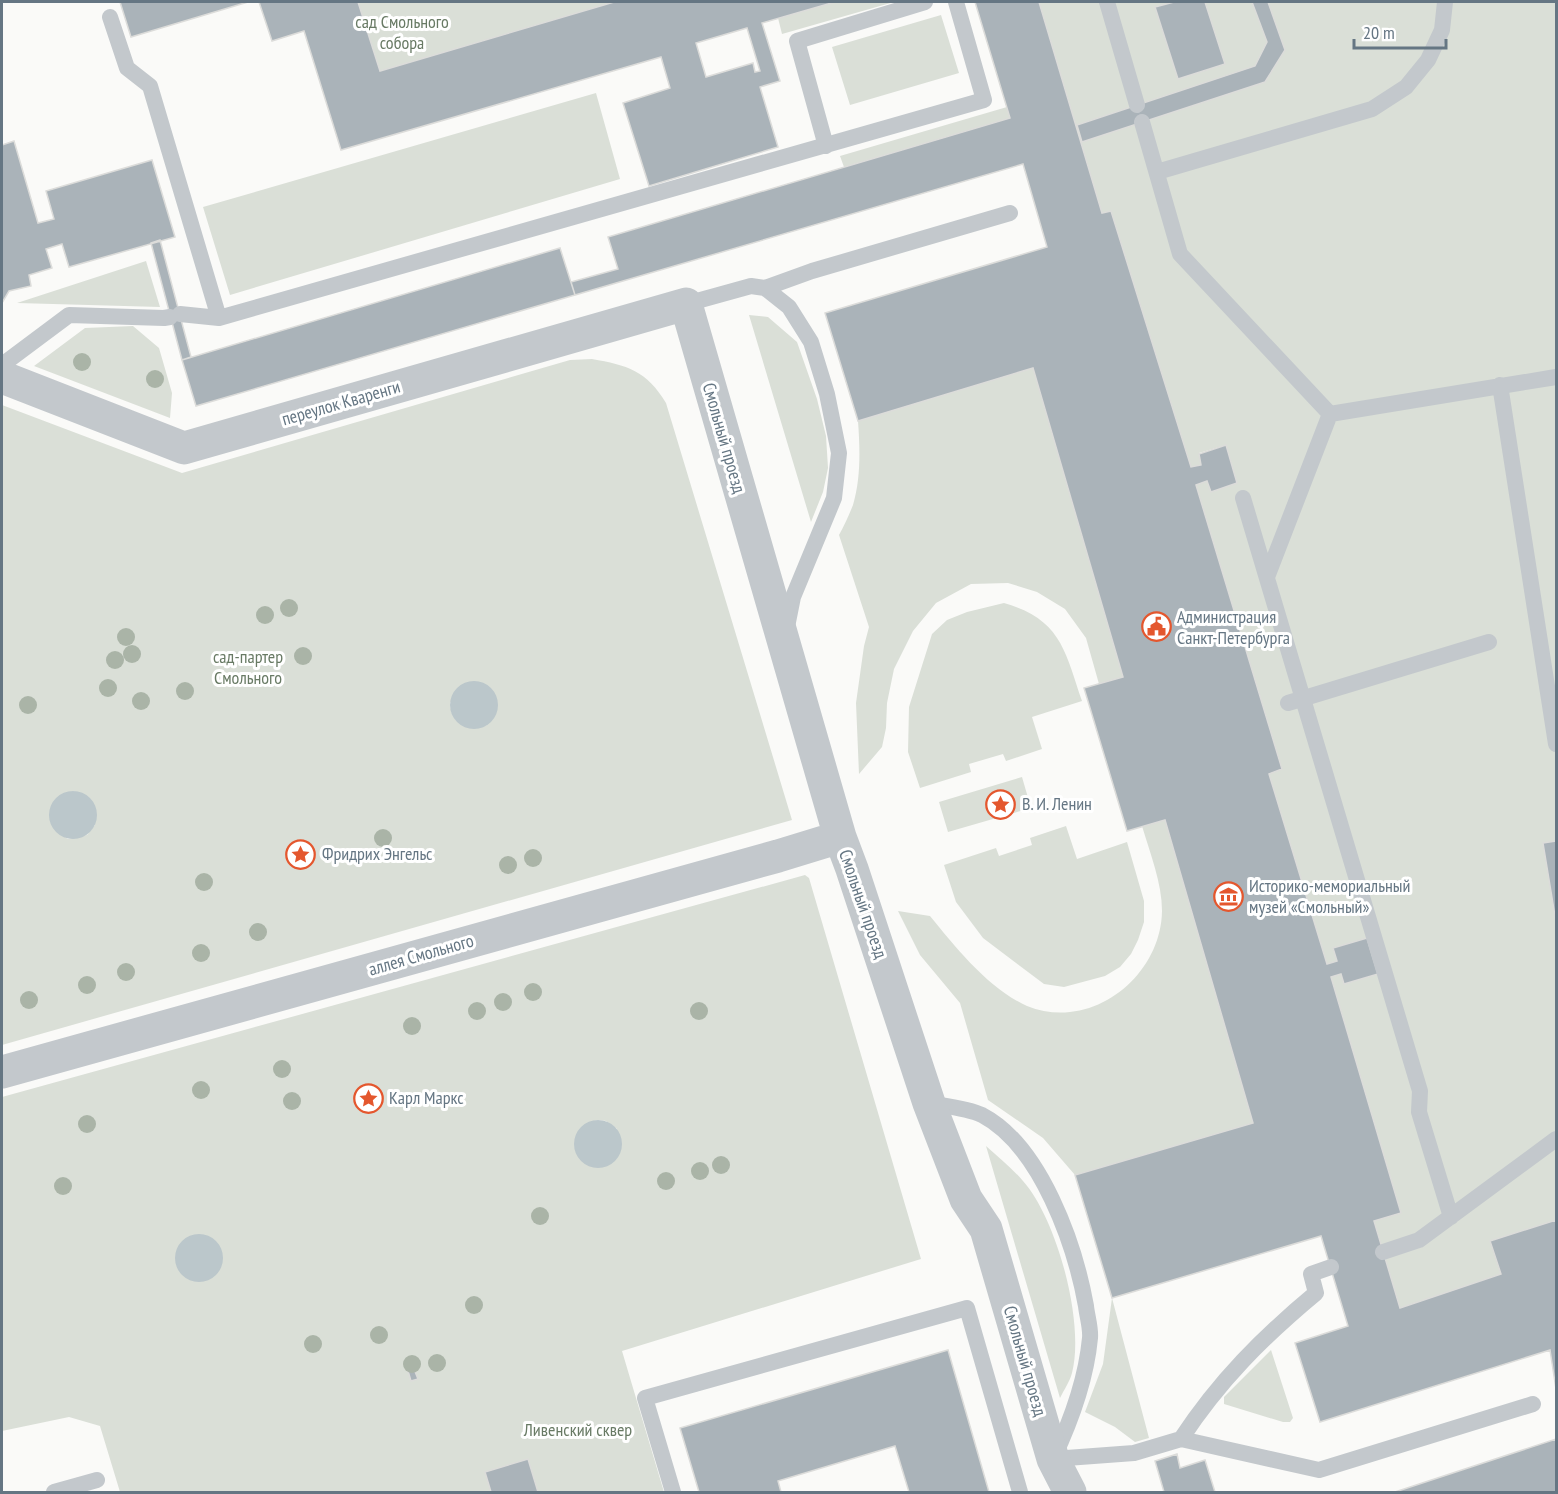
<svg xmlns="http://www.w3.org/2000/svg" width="1558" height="1494" font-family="'PT Sans Narrow',sans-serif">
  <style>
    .green { fill: #dadfd7; fill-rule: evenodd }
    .water { fill: #bbc7cb }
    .building { fill: #aab3b9; stroke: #dcdcda; stroke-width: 1.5; fill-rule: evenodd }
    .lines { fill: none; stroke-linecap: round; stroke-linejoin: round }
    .service { stroke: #c3c8cc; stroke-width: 16 }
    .minor { stroke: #c3c8cc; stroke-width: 33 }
    .tree { fill: #aab4a7 }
    .labels { text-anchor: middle; stroke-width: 6; stroke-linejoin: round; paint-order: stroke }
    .park-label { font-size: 18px; fill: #687a64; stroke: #fff }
    .street-label { font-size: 18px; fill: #657683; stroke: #fff }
    .poi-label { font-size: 18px; fill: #657683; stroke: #fff; text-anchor: start }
  </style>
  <rect width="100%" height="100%" fill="#fafaf8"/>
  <path class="green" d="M358,2h256l-234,69z
    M835,2h59l-112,32 -4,-16z
    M1039,2h517v1218l-66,21 11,33 -101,34 -26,-87 27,-8 -70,-236 10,-3 -4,-13 -10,3 -58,-190 13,-5 -86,-284 11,-4 4,10 26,-8 -11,-38 -27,8 2,12 -10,2 -80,-256 -9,2z
    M941,15l18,58 -109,32 -18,-58z
    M596,93l24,86 -390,116 -27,-88z
    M1007,107l3,11 -166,49 -4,-11z
    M146,261l14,46 -143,-4z
    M749,315l19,2 29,25 20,57 9,37 2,32 -5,24 -12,30z
    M133,326l26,22 13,45 -2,25 -136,-52 51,-38z
    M592,359c35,6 55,12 74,44l126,417 -790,225v-640l180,68 388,-113zM450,702l37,23c-19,9 -37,-3 -37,-23zM74,791l21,34 -8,10 -19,4 -12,-8 5,-36z
    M1033,368l90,309 -24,7 -13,-46 -21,-29 -28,-17 -29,-9 -37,1 -35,19 -23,28 -19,38 -7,34 -1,25 -4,19 -23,27 -3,-71 8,-57 5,-19 -30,-92c5,-9 10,-20 14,-30 8,-27 7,-56 5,-84z
    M1004,603c57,16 61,48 78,98l-50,16 10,32 -36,12 -3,-7 -34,10 2,8 -51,16 -12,-36 1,-45 23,-73 15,-14 20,-8z
    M1022,777l9,31 -83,24 -9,-30z
    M1165,820l88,303 -178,52 -32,-37 -55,-38 -28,-97 -40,-48 -22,-44 32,5c26,32 59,73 97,90 64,26 134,-29 135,-95 0,-28 -12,-58 -20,-85z
    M1066,826l11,33 50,-17 17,59v21l-6,18 -7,14 -11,13 -15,9 -41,11 -20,-3 -61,-46 -27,-36 -12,-37 52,-17 3,8 33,-11 -2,-7z
    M805,875l4,3 112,381 -299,92 42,141h-544l-20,-66 -31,-9 -67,14v-334zM599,1120l7,1 11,8 -42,19c-1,-16 9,-26 24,-28zM178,1248l16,33c-15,-6 -21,-18 -16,-33z
    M986,1146c12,11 26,22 37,35 34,38 62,142 49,192 -2,8 -8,17 -12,25z
    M1112,1298l37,140 -14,4 -20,-15 -30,-15 18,-48z
    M1271,1350l22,68 -3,4h-7l-59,-18v-7z"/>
  <path class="water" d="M450 705a24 24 0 1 1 48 0a24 24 0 1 1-48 0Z
    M49 815a24 24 0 1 1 48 0a24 24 0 1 1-48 0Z
    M574 1144a24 24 0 1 1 48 0a24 24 0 1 1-48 0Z
    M175 1258a24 24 0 1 1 48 0a24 24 0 1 1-48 0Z"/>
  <path class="building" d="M120,2h128l-117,35z
    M259,2h99l22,69 234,-69h221l-73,21 18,58 -20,6 18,60 -129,39 -26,-83 47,-15 -9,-31 -320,93 -37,-119 -32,10zM747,28l13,43 -5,1 -2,-9 -47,14 -10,-34z
    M975,2h64l63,211 9,-2 80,256 10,-2 -2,-11 27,-9 11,38 -26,9 -4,-11 -11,4 86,284 -13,5 58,190 10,-3 -4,-13 34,-10 11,36 -34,10 -3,-10 -10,3 70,236 -27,8 26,87 101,-34 -11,-33 66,-21v169l-6,-39 -230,72 -25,-79 53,-17 -27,-90 -209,62 -37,-123 178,-52 -88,-303 -38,11 -43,-143 39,-11 -90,-309 -175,53 -33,-108 222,-66 -24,-83 -448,131 -4,-13 47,-13 -10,-32 402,-119z
    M1174,2h31l20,62 -47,15 -23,-72z
    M1252,2h16l17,48 -20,32 -183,60 -5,-17 178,-59 12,-24z
    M14,141l24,82 16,-4 -8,-28 106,-31 23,77 -106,30 -7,-23 -16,5 6,19 -23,7 2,11 -22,5 -7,12v-158z
    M160,240l31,117 -9,3 -31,-117z
    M560,248l15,47 -379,111 -14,-46z
    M1556,841v81l-13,-79z
    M948,1350l41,142h-80l-14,-46 -117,35 3,11h-82l-19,-64z
    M414,1369l4,10 -7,2 -3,-10z
    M1556,1439v53h-161z
    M1177,1454l3,14 25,-8 10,32h-51l-9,-31z
    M528,1459l10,33h-47l-6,-20z"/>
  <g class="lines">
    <path class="service" d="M1107,2l30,103
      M110,17l17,51 23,18 69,232
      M1142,122l38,132 150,160 226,-37
      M826,146l-29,-105 128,-39
      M1157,172l215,-63 34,-22 22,-27 14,-30 3,-28
      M765,288l47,-17 198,-58
      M686,304l65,-18 14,2 24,19 22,35 16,52 12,59 -5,45 -41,99 -6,30
      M180,314l39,4 765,-218 -28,-98
      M2,365l67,-50 95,3 6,-1
      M1500,385l56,359
      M1243,498l177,593 -1,21 32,105
      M1267,577l63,-163
      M1288,703l201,-61
      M929,1103c16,3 38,5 53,12 59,31 93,130 104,191 1,10 5,22 4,32 -4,43 -19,83 -37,121l81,-6 47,-14 138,31 214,-66
      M1383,1252l36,-12 137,-101
      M1181,1439c38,-58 82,-102 135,-146l-5,-19 20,-7
      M54,1492l43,-12
      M673,1492l-28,-94 322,-90 53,184"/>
    <path class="minor" d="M2,377l182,71 502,-144 154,533 12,32 77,234 37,96 20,30 67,230 17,33
      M2,1072l776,-216 62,-19"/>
  </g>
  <g class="tree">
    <circle cx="82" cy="362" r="9"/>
    <circle cx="155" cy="379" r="9"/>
    <circle cx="289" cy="608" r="9"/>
    <circle cx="265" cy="615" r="9"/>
    <circle cx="126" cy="637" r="9"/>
    <circle cx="132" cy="654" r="9"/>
    <circle cx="303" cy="656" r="9"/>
    <circle cx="115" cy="660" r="9"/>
    <circle cx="108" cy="688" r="9"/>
    <circle cx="185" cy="691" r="9"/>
    <circle cx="141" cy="701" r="9"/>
    <circle cx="28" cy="705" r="9"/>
    <circle cx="383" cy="838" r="9"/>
    <circle cx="533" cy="858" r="9"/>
    <circle cx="508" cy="865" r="9"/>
    <circle cx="204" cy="882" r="9"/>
    <circle cx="258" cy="932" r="9"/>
    <circle cx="201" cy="953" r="9"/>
    <circle cx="126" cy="972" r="9"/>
    <circle cx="87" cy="985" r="9"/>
    <circle cx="533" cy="992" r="9"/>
    <circle cx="29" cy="1000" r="9"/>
    <circle cx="503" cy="1002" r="9"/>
    <circle cx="477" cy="1011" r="9"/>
    <circle cx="699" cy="1011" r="9"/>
    <circle cx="412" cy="1026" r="9"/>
    <circle cx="282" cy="1069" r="9"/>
    <circle cx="201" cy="1090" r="9"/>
    <circle cx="292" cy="1101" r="9"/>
    <circle cx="87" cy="1124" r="9"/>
    <circle cx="721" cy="1165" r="9"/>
    <circle cx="700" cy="1171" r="9"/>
    <circle cx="666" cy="1181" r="9"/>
    <circle cx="63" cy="1186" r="9"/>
    <circle cx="540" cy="1216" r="9"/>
    <circle cx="474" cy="1305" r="9"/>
    <circle cx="379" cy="1335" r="9"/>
    <circle cx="313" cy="1344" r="9"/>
    <circle cx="437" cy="1363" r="9"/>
    <circle cx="412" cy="1364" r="9"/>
  </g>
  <defs>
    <symbol id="civic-ring" viewBox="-11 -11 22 22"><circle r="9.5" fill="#fff" stroke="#e4572e" stroke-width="1.5"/><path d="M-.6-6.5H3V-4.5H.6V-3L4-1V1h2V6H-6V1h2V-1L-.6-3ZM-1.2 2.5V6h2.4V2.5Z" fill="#e4572e"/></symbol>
    <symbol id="sight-ring" viewBox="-11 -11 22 22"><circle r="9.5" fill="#fff" stroke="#e4572e" stroke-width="1.5"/><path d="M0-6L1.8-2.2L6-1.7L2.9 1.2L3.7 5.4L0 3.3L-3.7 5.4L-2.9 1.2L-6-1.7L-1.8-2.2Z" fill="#e4572e"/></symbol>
    <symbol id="museum-ring" viewBox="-11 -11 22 22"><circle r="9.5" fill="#fff" stroke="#e4572e" stroke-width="1.5"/><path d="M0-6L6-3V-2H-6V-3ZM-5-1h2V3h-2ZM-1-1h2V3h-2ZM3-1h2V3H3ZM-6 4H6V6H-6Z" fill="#e4572e"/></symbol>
  </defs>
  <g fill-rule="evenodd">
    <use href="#civic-ring" x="1140" y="610" width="33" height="33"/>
    <use href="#sight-ring" x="984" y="788" width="33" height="33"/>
    <use href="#sight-ring" x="284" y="838" width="33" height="33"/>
    <use href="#museum-ring" x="1212" y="880" width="33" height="33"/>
    <use href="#sight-ring" x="352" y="1082" width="33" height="33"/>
  </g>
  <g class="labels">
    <g class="park-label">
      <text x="402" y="28">сад Смольного<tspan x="402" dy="21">собора</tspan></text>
      <text x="248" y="663">сад-партер<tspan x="248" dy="21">Смольного</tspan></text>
      <text x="578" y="1436">Ливенский сквер</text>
    </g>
    <g class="street-label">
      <text transform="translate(341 403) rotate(-16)" y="6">переулок Кваренги</text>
      <text transform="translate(724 438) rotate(74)" y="6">Смольный проезд</text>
      <text transform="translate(863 904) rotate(71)" y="6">Смольный проезд</text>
      <text transform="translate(421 955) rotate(-16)" y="6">аллея Смольного</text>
      <text transform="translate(1025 1361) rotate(74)" y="6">Смольный проезд</text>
    </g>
    <g class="poi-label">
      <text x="1177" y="623">Администрация<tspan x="1177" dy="21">Санкт-Петербурга</tspan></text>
      <text x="1022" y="810">В. И. Ленин</text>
      <text x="322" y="860">Фридрих Энгельс</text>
      <text x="1249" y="892">Историко-мемориальный<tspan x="1249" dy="21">музей «Смольный»</tspan></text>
      <text x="389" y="1104">Карл Маркс</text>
    </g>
  </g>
  <rect width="1558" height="1494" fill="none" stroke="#657683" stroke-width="6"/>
  <path d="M1354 39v9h92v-9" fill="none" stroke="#657683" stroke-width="3"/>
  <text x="1363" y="39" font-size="18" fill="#657683" stroke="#ffffff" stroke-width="4.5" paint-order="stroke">20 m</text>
</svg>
